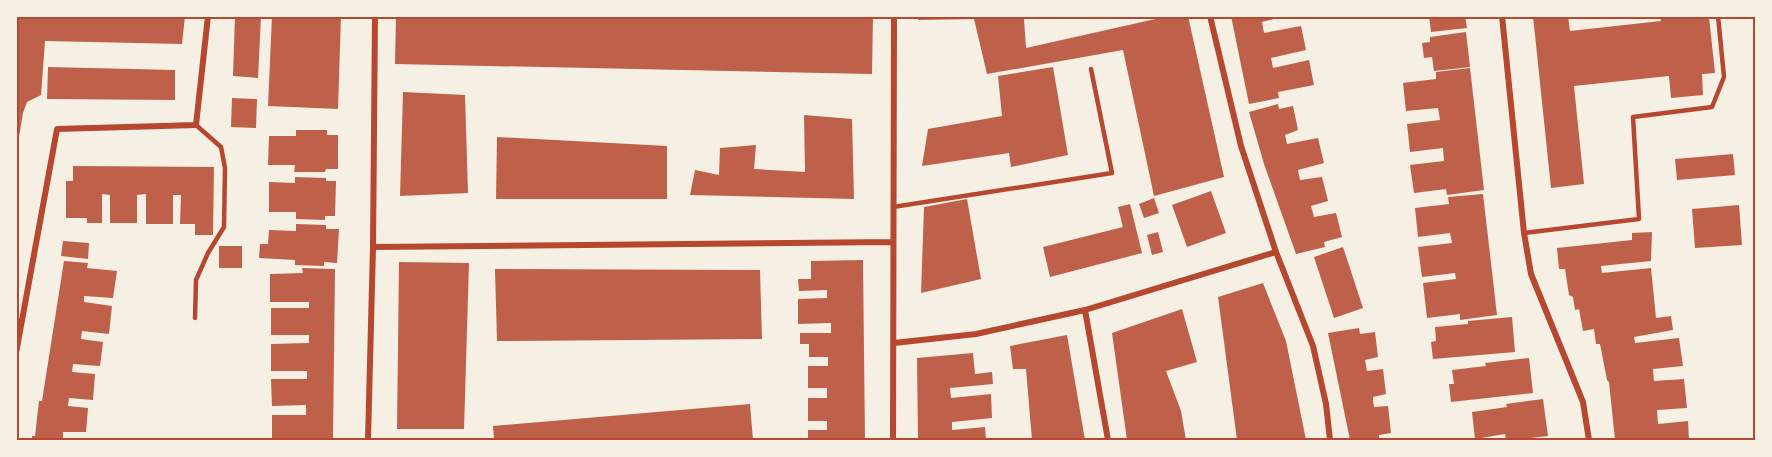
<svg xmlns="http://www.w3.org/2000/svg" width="1772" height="457" font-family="'Roboto Condensed',sans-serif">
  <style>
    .building { fill: #bf614a }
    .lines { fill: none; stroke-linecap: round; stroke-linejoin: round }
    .service { stroke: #b5482f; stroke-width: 4.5 }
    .minor { stroke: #b5482f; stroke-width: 6 }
    .neatline { fill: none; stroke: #b5482f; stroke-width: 2 }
  </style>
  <rect width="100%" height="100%" fill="#f6efe4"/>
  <path class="building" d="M16,16h169l-3,28 -137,-3 -4,54 -14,7 -4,11 -5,30z
    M235,16h26l-3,62 -25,-2z
    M272,16h69l-3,93 -70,-3z
    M396,16h477l-1,58 -477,-10z
    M918,16h111l-5,3 2,29 143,-32h19l36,161 -70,19 -31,-146 -136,24 -13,-55 -56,1z
    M1231,16h54l-23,6 2,11 37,-7 5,24 -35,8 2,10 36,-8 5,25 -36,7 1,6 -30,6z
    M1429,16h36l2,12 -36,4z
    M1533,16h35l2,15 91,-10 -1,-5 49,1 6,56 -13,1 1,21 -32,3 -2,-22 -95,10 10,98 -33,4z
    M1466,32l4,35 -36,4 -2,-14 -8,1 -2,-15 8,-1v-5z
    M48,67l127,3v30l-128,-1z
    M1053,67l15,88 -57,12 -2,-14 -87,13 6,-37 74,-13 -4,-40z
    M1470,68l14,122 -37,5 -1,-6 -32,4 -4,-28 34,-4 -1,-13 -33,4 -3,-28 33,-4 -2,-12 -32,3 -3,-28 33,-4v-7z
    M403,92l62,3 3,98 -68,3z
    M232,98l25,1 -1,29 -25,-1z
    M1278,104l1,5 14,-3 5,24 -13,5 2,9 31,-6 6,25 -26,7 2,10 22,-3 6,24 -17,5 3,11 22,-4 6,24 -18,5 1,5 -29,7 -32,-90 -15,-52z
    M804,115l48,4 2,80 -164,-4 5,-25 24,5 1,-27 36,-3 -2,24 51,3z
    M296,130h31v5h11v34h-12l-1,3h-31l1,-7h-27l1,-29h27z
    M497,137l170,9v53h-171z
    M1733,154l2,21 -58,5 -2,-21z
    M73,166l141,1 -1,68h-18v-11h-15l1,-29h-8v29h-27v-30l-9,1v28h-27v-28l-8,-1v29h-15v-5h-21v-37h7z
    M295,177l31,1v3h10l-1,35h-10v4l-29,-1v-7h-27v-30l26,1z
    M1211,191l15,42 -39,14 -15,-42z
    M1483,194l14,121 -37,5v-6l-33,4 -4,-35 33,-4 -1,-6 -33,4 -4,-30 34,-4 -2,-10 -32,4 -3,-29 34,-4 -1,-7z
    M1154,198l5,15 -15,5 -5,-14z
    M967,199l14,80 -60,14 3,-86z
    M1130,204l12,49 -92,24 -7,-30 80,-20 -5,-20z
    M1739,205l3,40 -47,3 -3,-39z
    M296,224l30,1v4h13l-2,34 -13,-1v4l-29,-1v-5l-36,-2 1,-14h8l1,-14 27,1z
    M1158,232l5,20 -11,3 -5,-20z
    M1652,232l-1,29 -50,5 1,7 49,-5 5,50 15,-2 2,14 -39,7 1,6 44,-5 4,28 -30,3 1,12 30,-2 3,29 -30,2 1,14 30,-3 1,19h-74l-6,-58 -2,-2 -7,-36h-4l-2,-15 -11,2 -4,-22 -4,1 -2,-13 -4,-2 -4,-26h-6l-2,-21 75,-8v-7z
    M63,241l26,2 -1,16 -27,-3z
    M219,246h23v22h-23z
    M1343,247l20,61 -29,10 -20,-61z
    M863,260l2,180h-57v-10h19v-9h-19v-23h19v-10h-19v-22h20v-9h-19v-13h-9v-11h31v-10l-33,1v-25l29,-1v-8l-28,1 -1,-12h13v-18z
    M64,261l24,2 -1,5 30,3 -4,27 -29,-2v6l28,4 -3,28 -27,-3 -1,8 22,3 -3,24 -27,-2 -1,8 23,2 -2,26 -24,-2 -1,8 20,2 -2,24h-23v8h-31v-4h3l4,-35h3z
    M399,262l70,1 -5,166h-67z
    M302,268l33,1 -2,171h-61v-25h34v-10l-34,1 -1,-27h36v-8h-36v-27l38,-1v-8h-38v-27h38v-6h-39v-28l33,-1z
    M495,269l265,1 2,69 -265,2z
    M1263,283l23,58 20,99h-69l-19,-143z
    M1182,309l15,53 -31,9 15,40 5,29h-59l-15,-107z
    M1512,317l3,35 -82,7 -2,-17 5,-1 -1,-14 33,-3v-3z
    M1359,328l1,6 15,-2 3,25 -13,3 2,11 16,-2 3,25 -13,3v4l1,6 14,-1 3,27 -12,2v5h-29l-22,-107z
    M1067,335l18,105h-53l-6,-71h-13l-3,-23z
    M973,353l2,21 17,-2 1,12 -43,4 1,10 40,-4 1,24 -40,4v8l33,-3 1,13h-68l-1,-82z
    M1529,358l4,35 -82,9 -2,-18h5l-2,-14 34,-4 -1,-3z
    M1543,399l5,37 -36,4h-6l-1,-6 -30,5 -3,-27 35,-5 -1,-3z
    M750,404l3,36h-259l-1,-14z"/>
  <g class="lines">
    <path class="service" d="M893,207l219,-34 -21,-104
      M1524,233l115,-14 -6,-102 79,-10 12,-30 -6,-61
      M195,318l1,-38 12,-27 16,-26 1,-59 -4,-21 -25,-22"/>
    <path class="minor" d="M1210,16l31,130 35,106 37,94 13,58 4,36
      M1502,16l22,217 7,41 52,128 6,38
      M373,247l519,-5
      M1085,310l23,130
      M894,343l82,-9 109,-24 191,-58
      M16,353l41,-224 139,-4 12,-109
      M368,440l5,-193 2,-231
      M893,440l1,-424"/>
  </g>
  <rect width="1772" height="457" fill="none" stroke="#f6efe4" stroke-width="36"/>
  <rect x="18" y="18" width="1736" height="421" class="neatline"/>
</svg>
